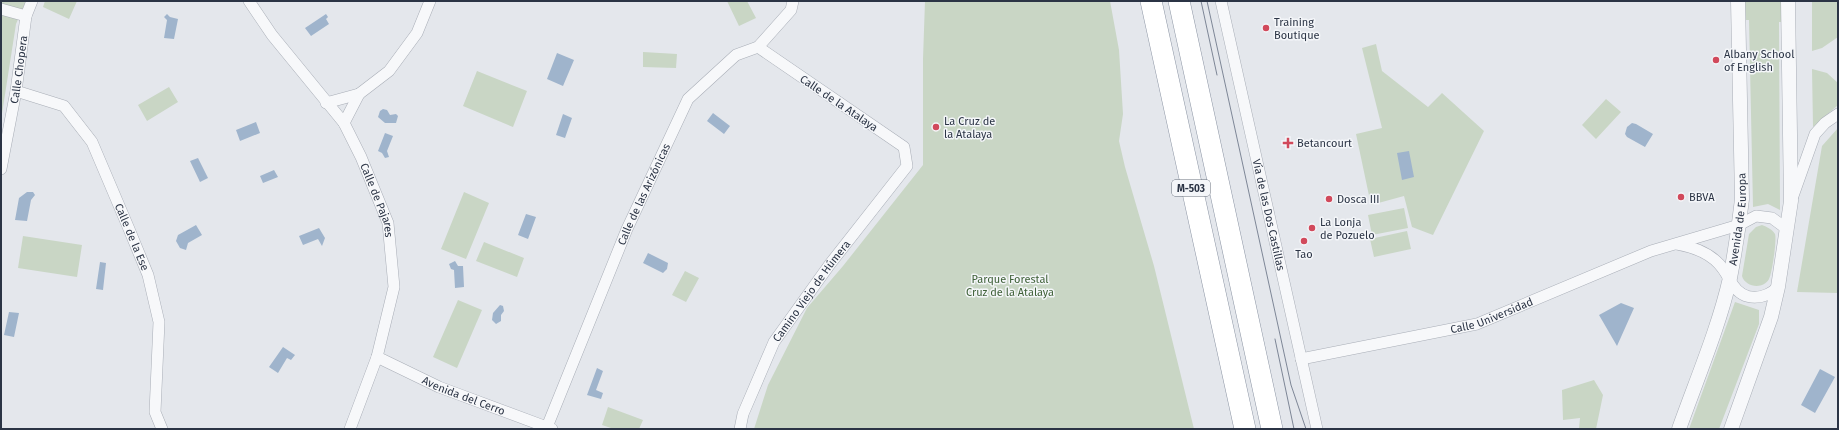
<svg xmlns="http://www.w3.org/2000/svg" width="1839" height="430" font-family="'Fira Sans',sans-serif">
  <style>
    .green { fill: #c9d6c5 }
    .water { fill: #9fb4cc }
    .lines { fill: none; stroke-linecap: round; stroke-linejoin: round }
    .minor-casing { stroke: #a9aeb7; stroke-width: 12 }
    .tertiary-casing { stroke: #a9aeb7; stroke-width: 15 }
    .motorway-casing { stroke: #8b94a3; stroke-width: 22 }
    .minor { stroke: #f7f8fa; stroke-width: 11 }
    .tertiary { stroke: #f7f8fa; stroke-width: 14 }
    .motorway { stroke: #fff; stroke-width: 21 }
    .tram { stroke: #7d8696; stroke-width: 1 }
    .poi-dot { fill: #d1495b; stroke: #f4f6f9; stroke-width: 1.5 }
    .labels { text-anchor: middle; stroke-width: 3; stroke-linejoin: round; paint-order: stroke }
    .shield { fill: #f4f6f9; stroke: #676e7b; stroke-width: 1 }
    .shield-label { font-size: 10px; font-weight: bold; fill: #2b3445 }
    .poi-label { font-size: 11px; fill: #2b3445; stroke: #f4f6f9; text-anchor: start }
    .street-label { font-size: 11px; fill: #2b3445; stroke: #f4f6f9 }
    .park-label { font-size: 11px; fill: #3f6138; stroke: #f4f6f9 }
  </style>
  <rect width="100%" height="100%" fill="#e4e7ec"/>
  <path class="green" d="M1,1h25l-10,23 -15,96z
    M45,1h32l-8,18 -26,-12z
    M727,1h20l9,17 -17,8z
    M925,1h185l9,49 4,64 -4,27 6,26 29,99 40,163h-440l14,-44 39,-77 36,-42 80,-101v-106z
    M1745,1h39l1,21h-6l1,188 -12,-6 -15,3 -4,-187h-5z
    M1812,1h26v36l-16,11 -10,3z
    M1376,44l6,27 46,36 14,-14 42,38 -51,104 -21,-8 -8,-31 -33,9 -15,-71 26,-6 -20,-80z
    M643,52l34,2 -1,14 -33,-1z
    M1812,69l15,4 11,10v22l-25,22z
    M477,71l50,20 -14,36 -50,-21z
    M169,87l9,15 -31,19 -9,-16z
    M1606,99l15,13 -25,27 -14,-14z
    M1838,128v165l-41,-1 25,-146z
    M464,192l25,11 -23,56 -25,-10z
    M1404,208l4,20 -36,7 -4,-20z
    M1762,225c5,2 10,4 13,9 2,5 -3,40 -6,45 -6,11 -24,8 -27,-3l7,-42 7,-7z
    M1407,231l4,18 -37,8 -4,-18z
    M23,236l59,9 -5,32 -59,-9z
    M484,242l40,16 -7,19 -41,-16z
    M685,271l14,7 -13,24 -14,-7z
    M458,300l24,10 -25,58 -24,-11z
    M1735,302l24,8v14l-40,105h-30z
    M1594,380l9,15 -7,34h-17l1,-11 -17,2 -1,-30z
    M608,407l35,13 -4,9h-25l-12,-4z"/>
  <path class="water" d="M167,14l3,3 8,2 -4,20 -10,-1 3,-18 -3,-3z
    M326,14l2,3 -2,2 3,5 -18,12 -6,-8z
    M557,53l17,7 -11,26 -16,-7z
    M383,109l4,1 3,5 6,-1 2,2 -2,7h-11l-7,-6 2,-6z
    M713,113l17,13 -6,8 -17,-13z
    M563,114l9,4 -7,20 -9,-3z
    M256,122l4,11 -20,8 -4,-11z
    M1632,123l4,1 17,10 -8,13 -18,-10 -2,-3 2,-7z
    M385,133l8,3 -6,15 2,6 -4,1 -3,-5 -4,-2z
    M1409,151l5,26 -12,3 -5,-27z
    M198,158l10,20 -8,4 -10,-21z
    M274,170l4,7 -15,6 -3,-7z
    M27,192h6l2,3 -4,5 -4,21 -12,-1 4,-22z
    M526,214l10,3 -8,22 -10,-4z
    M196,225l6,10 -14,8 -2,7 -6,-2 -4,-7 2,-6z
    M319,228l6,10 -3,8 -4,-7 -15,6 -4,-9z
    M648,253l20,10 -1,6 -4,4 -20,-10z
    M455,261l3,5h5l1,21 -9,1 -1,-18 -3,-1 -2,-5z
    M100,262l6,1 -3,27 -7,-1z
    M1621,303l13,5 -17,38 -18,-31z
    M500,305l3,1 1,5 -3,4v6l-5,3 -4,-4 1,-7z
    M9,312l10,1 -5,24 -10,-2z
    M283,347l12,8 -4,5 -4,-2 -9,15 -9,-6z
    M597,368l6,3 -7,19 7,3 -2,6 -14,-4z
    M1820,369l15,8 -20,36 -14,-8z"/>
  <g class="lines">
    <defs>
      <g id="minor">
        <path id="s1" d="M249,1l23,34 72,88 17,34 27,66 6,64 -17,70 -27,72"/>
        <path id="s2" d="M1221,1l96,428"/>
        <path d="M1,9l25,7"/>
        <path id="s3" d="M16,91l48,15 28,36 37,87 19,46 11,47 -4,90 7,17"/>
        <path d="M326,103l33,-9 30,-23 28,-38 13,-32"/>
        <path d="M344,123l15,-29"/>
        <path id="s4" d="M1,169l15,-78 10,-75 6,-15"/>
        <path d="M1793,196l22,-62 10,-11 13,-9"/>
        <path d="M1677,244c16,3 31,8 42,20 6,6 9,14 14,21 11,17 32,15 45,2"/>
        <path id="s5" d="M377,357l62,30 113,42"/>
        <path id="s6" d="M1301,359l176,-35 174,-73 88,-26 17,-9 16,2 15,11"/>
        <path id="s7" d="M547,427l80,-198 61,-130 48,-44 22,-8 33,-37 2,-9"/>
        <path id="s8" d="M740,429l3,-15 31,-72 56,-78 77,-98 -3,-19 -146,-100"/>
      </g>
      <g id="tertiary">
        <path id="s9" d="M1679,429c17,-48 40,-102 51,-151 5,-26 9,-52 12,-79l-4,-198"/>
        <path d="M1731,429l40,-112 7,-30 13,-86 -3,-200"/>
      </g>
      <path id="motorway" d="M1151,1l94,428
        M1179,1l93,428"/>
    </defs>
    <use href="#minor" class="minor-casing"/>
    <use href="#tertiary" class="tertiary-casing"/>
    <use href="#motorway" class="motorway-casing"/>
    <use href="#minor" class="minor"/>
    <use href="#tertiary" class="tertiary"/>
    <use href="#motorway" class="motorway"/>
    <path class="tram" d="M1201,1l16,74
      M1207,1l84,384 15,44
      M1275,339l19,90"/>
  </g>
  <g class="poi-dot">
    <circle cx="1266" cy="28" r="4"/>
    <circle cx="1716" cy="60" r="4"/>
    <circle cx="936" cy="127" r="4"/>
    <path d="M1286 137h4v4h4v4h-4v4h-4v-4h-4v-4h4z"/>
    <circle cx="1681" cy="197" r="4"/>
    <circle cx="1329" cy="199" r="4"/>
    <circle cx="1312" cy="228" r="4"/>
    <circle cx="1304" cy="241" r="4"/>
  </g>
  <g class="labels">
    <rect class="shield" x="1172" y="180" width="38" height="16" rx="3"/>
    <g class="shield-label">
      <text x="1191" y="192">M-503</text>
    </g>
    <g class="poi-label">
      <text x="1274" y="26">Training<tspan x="1274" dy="13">Boutique</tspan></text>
      <text x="1724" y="58">Albany School<tspan x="1724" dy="13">of English</tspan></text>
      <text x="944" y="125">La Cruz de<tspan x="944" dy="13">la Atalaya</tspan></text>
      <text x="1297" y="147">Betancourt</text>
      <text x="1689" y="201">BBVA</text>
      <text x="1337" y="203">Dosca III</text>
      <text x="1320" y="226">La Lonja<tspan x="1320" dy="13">de Pozuelo</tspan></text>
      <text x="1304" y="258" text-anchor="middle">Tao</text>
    </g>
    <g class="street-label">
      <text dy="4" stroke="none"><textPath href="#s4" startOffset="101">Calle Chopera</textPath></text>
      <text transform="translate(839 103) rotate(34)" y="4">Calle de la Atalaya</text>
      <text dy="4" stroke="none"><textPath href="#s7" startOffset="252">Calle de las Arizónicas</textPath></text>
      <text dy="4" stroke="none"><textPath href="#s1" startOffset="239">Calle de Pajares</textPath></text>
      <text dy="4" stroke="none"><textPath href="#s2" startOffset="219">Vía de las Dos Castillas</textPath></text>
      <text dy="4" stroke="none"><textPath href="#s9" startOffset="219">Avenida de Europa</textPath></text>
      <text dy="4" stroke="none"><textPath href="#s3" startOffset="199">Calle de la Ese</textPath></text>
      <text dy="4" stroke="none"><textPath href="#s8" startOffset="157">Camino Viejo de Húmera</textPath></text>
      <text dy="4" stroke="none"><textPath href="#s6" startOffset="196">Calle Universidad</textPath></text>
      <text dy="4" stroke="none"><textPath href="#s5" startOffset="95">Avenida del Cerro</textPath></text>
    </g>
    <g class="park-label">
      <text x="1010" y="283">Parque Forestal<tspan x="1010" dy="13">Cruz de la Atalaya</tspan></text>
    </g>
  </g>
  <rect width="1839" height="430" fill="none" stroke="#2b3445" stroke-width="4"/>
</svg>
